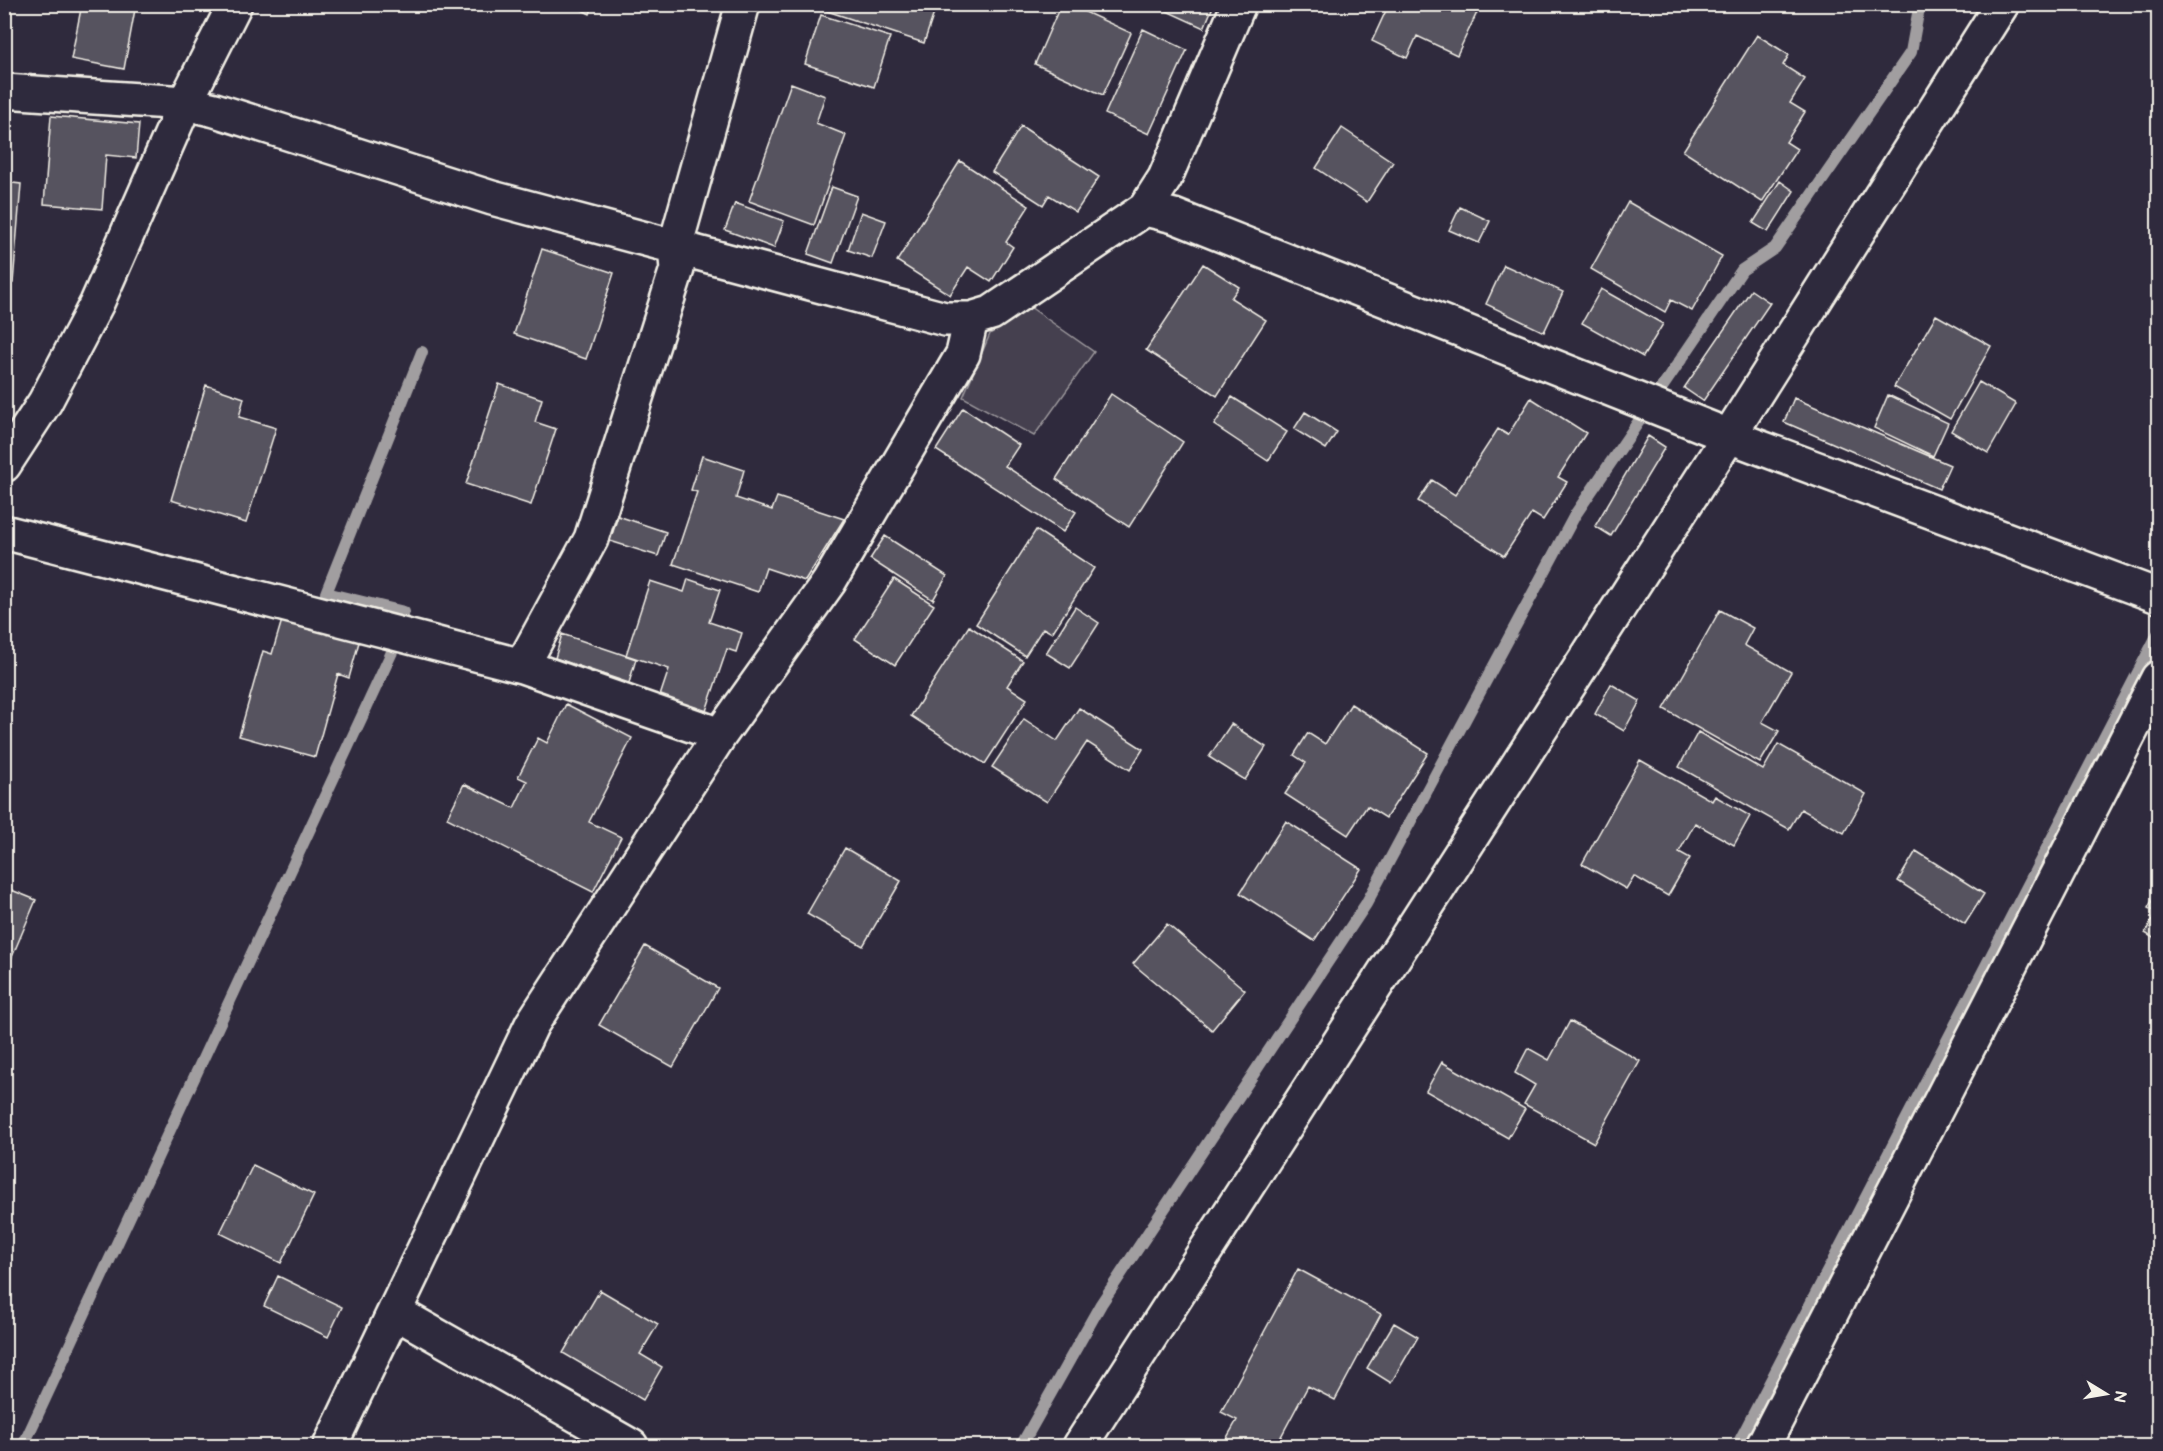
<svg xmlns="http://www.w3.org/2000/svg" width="2163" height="1451" font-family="'Balsamiq Sans',sans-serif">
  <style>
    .green { fill: #454050; stroke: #9c989c; stroke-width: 1.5 }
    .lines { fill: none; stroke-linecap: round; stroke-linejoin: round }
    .stream { stroke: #a19ea0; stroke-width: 12 }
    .building { fill: #56525f; stroke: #f4f1e8; stroke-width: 1.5 }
    .minor-casing { stroke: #f4f1e8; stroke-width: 38 }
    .minor { stroke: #2f2a3d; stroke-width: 33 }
  </style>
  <rect width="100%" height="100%" fill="#2f2a3d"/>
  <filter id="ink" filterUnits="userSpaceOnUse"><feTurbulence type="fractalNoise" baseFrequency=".0167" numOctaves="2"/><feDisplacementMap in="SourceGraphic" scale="12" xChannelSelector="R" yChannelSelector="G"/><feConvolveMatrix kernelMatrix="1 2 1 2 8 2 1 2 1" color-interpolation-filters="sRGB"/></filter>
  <g filter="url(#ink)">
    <path class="green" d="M1030,307l64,45 -60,84 -71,-39 27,-63z"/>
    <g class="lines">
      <path class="stream" d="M404,612l-78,-19 96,-241
        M23,1446l369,-794
        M1021,1446l80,-142 265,-400 209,-389 167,-245 33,-22 136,-196 8,-44 3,-4
        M1737,1446l421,-812"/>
    </g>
    <path class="building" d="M82,4h54l-12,65 -53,-10z
      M570,4h24l-4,10z
      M826,4h111l-13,39 -100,-33z
      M1061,4h7l63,29 -28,62 -68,-31z
      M1162,4h52l-10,24 -44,-20z
      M1389,4h92l-24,51 -40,-19 -10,22 -35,-17z
      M821,15l69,22 -16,50 -69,-23z
      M1143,29l44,21 -38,84 -44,-20z
      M1757,35l32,20 -6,10 22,14 -15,24 15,9 -19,30 11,7 -35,53 -79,-51z
      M791,83l34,13 -9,27 30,12 -32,90 -65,-24z
      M51,116l88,8 -3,34 -30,-3 -4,54 -58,-5z
      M1021,126l78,51 -23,35 -27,-17 -6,10 -51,-33z
      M1342,128l51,34 -26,40 -51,-34z
      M960,161l69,45 -23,36 7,5 -22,35 -23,-15 -18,28 -53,-34z
      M1780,181l14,10 -26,41 -15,-9z
      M4,182l17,2 -8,99h-9z
      M832,187l25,9 -24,67 -25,-9z
      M1628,202l94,54 -30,55 -21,-11 -6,12 -74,-43z
      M735,203l49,18 -10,27 -49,-18z
      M1460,207l30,14 -11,22 -30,-13z
      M861,212l25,9 -14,37 -24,-8z
      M542,249l72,24 -28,86 -72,-25z
      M1203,264l36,23 -8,11 35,22 -49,76 -71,-46z
      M1504,265l59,27 -19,40 -58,-28z
      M1601,289l62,35 -20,33 -61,-34z
      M1751,290l19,13 -67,98 -19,-13z
      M1936,315l55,31 -41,73 -56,-32z
      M1979,382l37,22 -28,49 -37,-22z
      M499,384l43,15 -7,23 21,7 -25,76 -65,-21z
      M206,385l38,13 -5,19 37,11 -30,95 -75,-23z
      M1111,394l72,48 -54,85 -73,-48z
      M1888,395l60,28 -15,33 -59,-28z
      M1232,397l55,35 -19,29 -54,-36z
      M1531,398l55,35 -28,44 9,5 -24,38 -11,-7 -28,43 -86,-55 14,-21 23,15 43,-66 10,6z
      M1794,398l156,67 -11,24 -155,-67z
      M963,408l56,37 -14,21 71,46 -13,20 -127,-82z
      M1305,412l32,20 -11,17 -32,-20z
      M1648,436l17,11 -54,89 -16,-10z
      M702,456l42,14 -8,28 36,12 5,-13 67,22 -39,62 -39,-13 -8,24 -85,-28 24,-72 -6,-2z
      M618,516l48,16 -8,24 -48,-15z
      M1036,530l58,38 -42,65 -9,-5 -18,28 -49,-32z
      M885,536l62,40 -14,24 -63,-41z
      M688,579l32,11 -11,32 33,11 -6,19 -9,-3 -21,62 -46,-15 9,-27 -43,-14 24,-74 34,11z
      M894,579l40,26 -39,60 -40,-26z
      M1075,607l24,16 -29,45 -24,-15z
      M1720,610l33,18 -9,17 47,27 -29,50 17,9 -19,32 -96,-54z
      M282,620l77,22 -10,36 -11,-4 -23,83 -76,-21 24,-85 9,3z
      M969,626l54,35 -16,25 20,13 -42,65 -74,-48z
      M562,634l74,25 -7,24 -74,-25z
      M1611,684l29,17 -16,30 -29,-17z
      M566,704l66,34 -43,84 32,15 -28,55 -146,-74 17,-34 50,24 13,-27 -9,-4 20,-39 9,5z
      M1351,704l77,49 -42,65 -19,-12 -19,29 -63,-41 21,-31 -12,-8 14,-22 17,11z
      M1079,708l64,41 -13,21 -43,-28 -40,60 -55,-35 32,-48 33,22z
      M1231,724l35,23 -21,33 -36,-23z
      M1698,732l65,38 15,-26 88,50 -22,39 -43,-24 -12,20 -110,-62z
      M1640,760l72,41 3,-5 35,20 -16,29 -39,-22 -16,29 11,6 -22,38 -34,-20 -8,13 -44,-25z
      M1286,821l75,48 -47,72 -74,-48z
      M845,848l56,33 -38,65 -56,-32z
      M1916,851l68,43 -19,30 -67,-43z
      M4,887l32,13 -32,76z
      M2158,890v51l-13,-8 11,-21 -8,-4z
      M1167,924l78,66 -33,40 -79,-66z
      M645,946l73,42 -45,79 -74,-42z
      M1570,1021l70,40 -46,82 -70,-39 11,-19 -20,-12 13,-25 21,12z
      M1442,1062l83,47 -17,29 -82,-47z
      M253,1165l61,30 -33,68 -61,-30z
      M1298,1269l83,45 -46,86 -27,-14 -32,60h-42l-9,-5 12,-21 -16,-8z
      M278,1276l64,31 -14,30 -64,-31z
      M600,1290l58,34 -18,30 22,13 -19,33 -80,-47z
      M1394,1323l24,14 -27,46 -24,-15z"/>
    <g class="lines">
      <defs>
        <path id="minor" d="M4,91l181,12 30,7 277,88 453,121h26l20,-6 154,-104 20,-31 74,-174
          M1145,209l29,7 555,220 429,160
          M4,465l41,-63 52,-99 88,-200 50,-99
          M4,532l518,134 198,69
          M522,666l69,-127 86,-270 -2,-22 68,-243
          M395,1312l236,134
          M330,1446l202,-422 188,-289 109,-153 134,-228 8,-35
          M1080,1446l649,-1010 273,-432
          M1763,1446l395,-768"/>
      </defs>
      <use href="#minor" class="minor-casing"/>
      <use href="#minor" class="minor"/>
    </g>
  </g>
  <rect width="2163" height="1451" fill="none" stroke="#2f2a3d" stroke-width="24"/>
  <rect x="12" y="12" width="2139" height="1427" fill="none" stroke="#f4f1e8" stroke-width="2" filter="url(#ink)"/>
  <g transform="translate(2106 1394) rotate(101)" stroke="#2f2a3d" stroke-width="4.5" paint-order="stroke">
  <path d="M0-4.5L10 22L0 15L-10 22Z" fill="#f4f1e8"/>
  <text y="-9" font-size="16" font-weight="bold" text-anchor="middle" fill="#f4f1e8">N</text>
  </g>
</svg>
